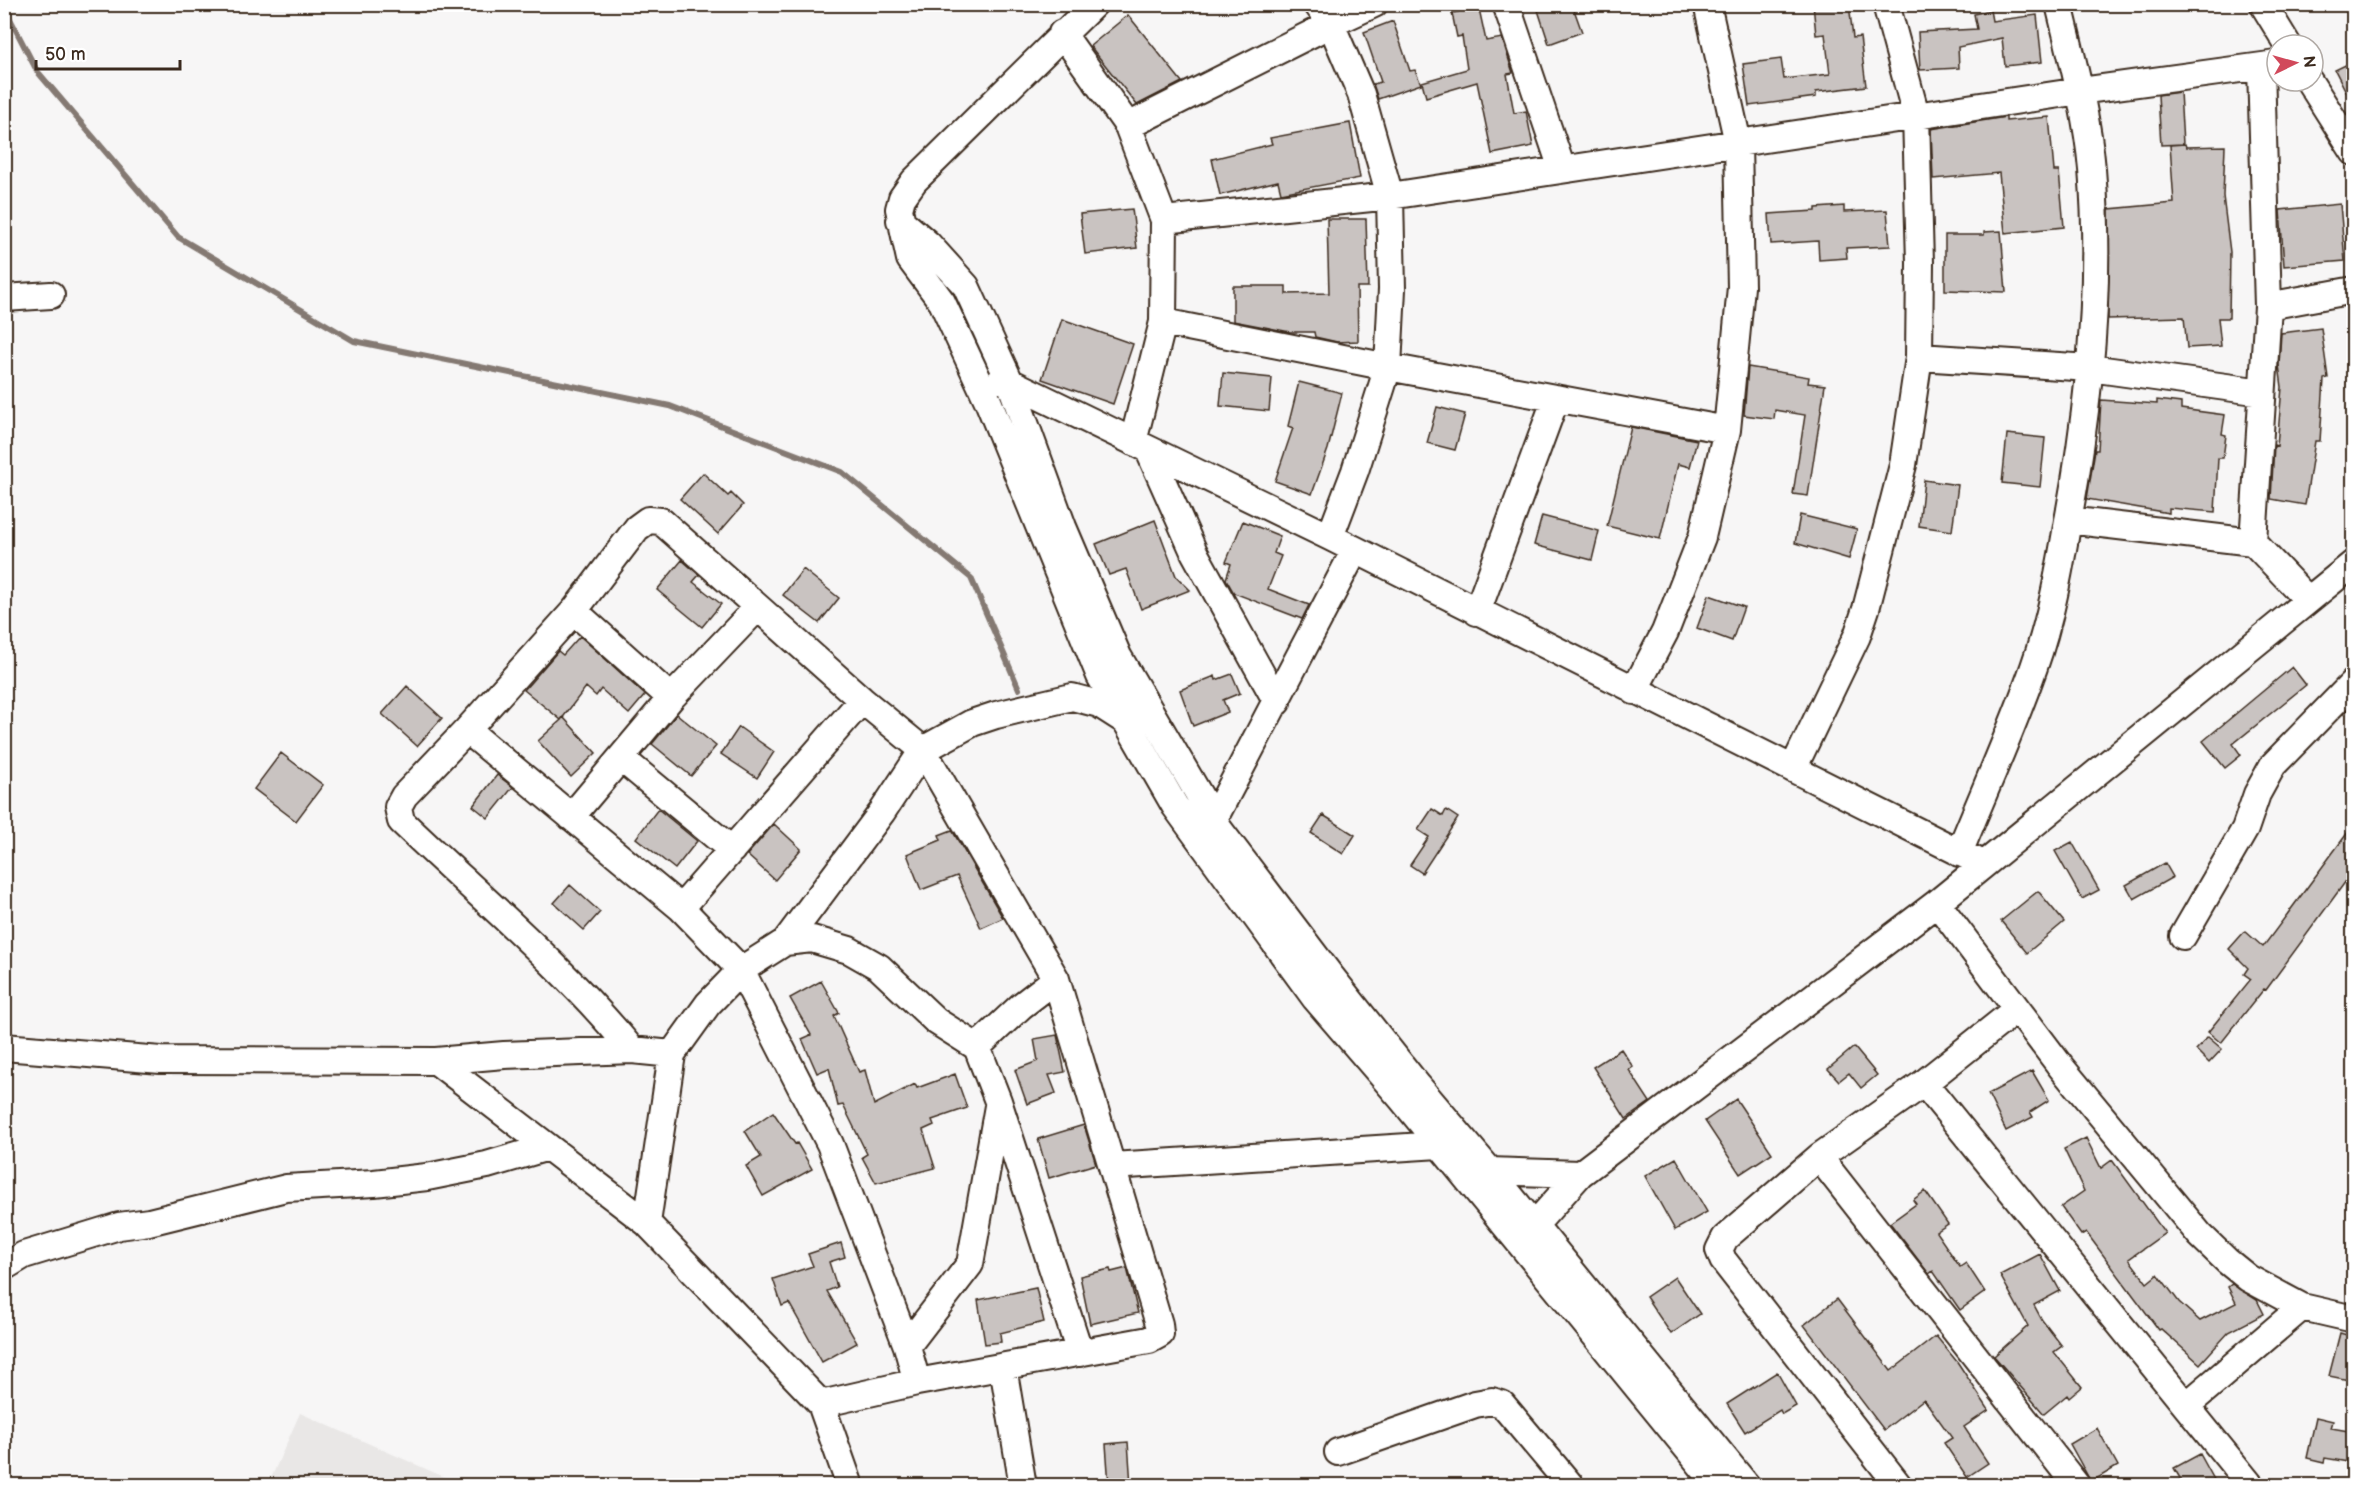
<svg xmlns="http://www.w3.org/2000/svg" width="2358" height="1490" font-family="'Balsamiq Sans',sans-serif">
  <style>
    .built { fill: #e9e7e6 }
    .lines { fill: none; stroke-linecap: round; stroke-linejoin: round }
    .stream { stroke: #847972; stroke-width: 6 }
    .building { fill: #c9c3c1; stroke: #3b2a1e; stroke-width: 1.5 }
    .minor-casing { stroke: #3b2a1e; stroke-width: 30 }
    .minor { stroke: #fff; stroke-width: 26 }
  </style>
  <rect width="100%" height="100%" fill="#f7f6f6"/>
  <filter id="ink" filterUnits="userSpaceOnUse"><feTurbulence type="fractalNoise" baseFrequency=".0167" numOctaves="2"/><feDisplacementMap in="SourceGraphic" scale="12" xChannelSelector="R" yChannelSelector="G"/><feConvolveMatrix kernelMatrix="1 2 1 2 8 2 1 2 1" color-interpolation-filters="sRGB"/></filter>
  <g filter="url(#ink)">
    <path class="built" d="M300,1413l162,72h-194z"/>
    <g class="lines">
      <path class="stream" d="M4,7l33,64 141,166 176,104 316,65 172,66 129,106 48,111"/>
    </g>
    <path class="building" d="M1456,4h22l8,37 16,-3 11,35 -6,1 7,39 12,-2 7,35 -41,8 -15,-72 -51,15 -4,-15 45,-13 -5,-33 -5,1 -5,-24 6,-1z
      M1536,4h36l10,28 -33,12z
      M1813,4h36l4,34 7,-1 6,49 -50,6v5l-67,9 -6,-42 38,-5 3,20 46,-5 -5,-40 -9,1z
      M1990,10l2,11 45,-6 5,47 -37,4 -3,-28 -44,9 1,21 -39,2 -2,-38 59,-3 -3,-15z
      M1128,15l54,67 -45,23 -47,-59z
      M1393,21l17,50 5,-1 6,14 -43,15 -5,-15 8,-2 -17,-50z
      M2354,61v46l-19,-37z
      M2180,92l3,52 -22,1 -3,-50z
      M2006,117v4l43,-4 5,54h5l5,56 -59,6 -6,-60 -66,6 -2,-50z
      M1350,123l10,55 -79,15 -3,-12 -58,14 -8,-36 60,-15 -2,-6z
      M2185,144l1,3 39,-1 -2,50 7,56 -1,66h-11l3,28 -34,2 -3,-31 -76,2 1,-110 65,-6 -4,-58z
      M2340,204l5,57 -61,5 -4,-56z
      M1844,206v6l43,-2 3,36 -44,2 1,10 -28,2 -1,-19 -47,3 -2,-30 47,-3v-3z
      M1132,209l5,39 -52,6 -5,-40z
      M1327,219h39l2,68h-11l1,54 -21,1 -22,-5 -1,-5h-24l-57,-11v-35h53v8l43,-1z
      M2001,231l5,61 -61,-2v-55h39v-3z
      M1062,319l71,25 -20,60 -71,-25z
      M2321,328l7,50 -4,1 -4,62h-5l-10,64 -34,-6 3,-54 3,1 5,-59 -3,-22 2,-32z
      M1748,367l61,10 -1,6 17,2 -17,111 -15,-2 12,-79 -30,-5 -1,9 -30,-4z
      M1223,373l49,5 -3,33 -49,-5z
      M1299,382l43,11 -14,56 -16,45 -37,-13 18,-53 -5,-2z
      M2101,400l56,4v-4l24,3v6l44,6 -3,19 4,1 -3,23h-5l-3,54 -46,-4v5l-82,-14 8,-49h3z
      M1437,407l28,7 -10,36 -28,-7z
      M1631,427l66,13 -7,27 -12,-3 -18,75 -53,-13z
      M2007,434l38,4 -5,49 -38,-4z
      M703,473l25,23 3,-3 12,12 -25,29 -38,-35z
      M1924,480l34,5 -6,46 -33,-5z
      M1800,515l57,14 -8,30 -54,-16z
      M1542,516l57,15 -7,29 -58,-15z
      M1155,520l21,56 14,14 -49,19 -15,-40 -17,6 -13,-31z
      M1243,521l37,15 -6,17 7,3 -13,33 41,16 -7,14 -68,-26 -8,-14 5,-15 -5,-2z
      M682,560l17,15 -6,7 28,22 -19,23 -45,-37z
      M803,569l36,29 -20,25 -36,-28z
      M1709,595l35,12 -12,34 -35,-13z
      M580,636l65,59 -16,19 -28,-25 -5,7 -10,-9 -25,33 2,-3 33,36 -25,24 -33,-36 23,-21 -37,-30 34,-39 5,4z
      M2292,667l14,18 -73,59 8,11 -16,13 -22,-27z
      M1232,674l8,19 -17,7 5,12 -35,14 -13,-36 35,-14 1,4z
      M407,686l35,32 -25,28 -35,-32z
      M677,714l39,32 -25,30 -39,-32z
      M739,727l35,25 -17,26 -36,-24z
      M281,753l42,32 -27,36 -42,-32z
      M497,775l16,12 -25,31 -15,-12z
      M658,809l39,32 -22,28 -39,-31z
      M1432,809l11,7 3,-6 12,8 -36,55 -12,-8 19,-28 -11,-7z
      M1323,815l32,20 -12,19 -32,-21z
      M774,824l27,25 -26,31 -28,-25z
      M2354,824v46l-88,120 -2,-1 -43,54 -13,-11 43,-53 -7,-5 4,-6 -19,-19 16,-18 18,16z
      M952,830l51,88 -22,10 -24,-52 -36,14 -14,-36 34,-14 -2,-5z
      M2072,842l27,48 -17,9 -27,-48z
      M2165,863l8,14 -39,22 -8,-14z
      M570,885l30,27 -16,18 -30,-27z
      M2038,891l26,31 -37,31 -26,-32z
      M821,981l18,32 -5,3 25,56 6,-2 9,35 41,-21 2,4 38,-14 12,34 -35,12 2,5 -11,5 12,38 -59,15 -14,-26 5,-3 -24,-49 -5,1 -9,-38 -12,5 -15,-34 9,-4 -21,-37z
      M1057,1035l8,37 -16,3 7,18 -29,11 -12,-34 23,-9 -4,-22z
      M2208,1037l14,12 -13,14 -13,-13z
      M1854,1047l23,28 -16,13 -12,-15 -10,8 -11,-12z
      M1621,1049l12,18 -4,3 21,32 -24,17 -33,-52z
      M2032,1071l17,29 -19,12 3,5 -27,14 -18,-37z
      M1736,1099l36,54 -32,21 -35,-53z
      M773,1112l22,32 2,-1 15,26 -49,27 -17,-30 15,-9 -16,-26z
      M1084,1125l12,39 -47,14 -11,-39z
      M2086,1138l15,30 11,-8 53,73 -36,26 18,24 11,-9 21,28 21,19 36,-18 -8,-16 4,-3 25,16 7,14 -35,18 -29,32 -39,-35 -2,1 -73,-98 -5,3 -20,-28 23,-16 -20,-42z
      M1676,1158l31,54 -32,18 -30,-54z
      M1925,1191l23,33 -12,8 24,35 6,-4 19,29 -25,18 -27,-39 -4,3 -39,-51 26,-19 -3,-4z
      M841,1243l4,14 -16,5 8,25 -10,4 30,52 -35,19 -33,-59 -7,3 -9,-27 40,-13 -5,-12z
      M2040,1254l20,37 -26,14 8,15 20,26 -8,6 28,35 -13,11 -2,-3 -23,19 -50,-58 34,-30 -28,-51z
      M1127,1268l11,45 -48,11 -10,-48 30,-7 1,3z
      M1675,1277l25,37 -29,20 -25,-37z
      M1036,1288l8,34 -44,11 1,9 -16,2 -7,-44z
      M1837,1299l54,72 45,-35 22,27 31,47 -25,17 24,36 -21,14 -23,-34 8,-5 -28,-39 -40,31 -80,-105z
      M2340,1333l14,4v44l-25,-5z
      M1777,1372l19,34 -14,8 -2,-4 -35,22 -18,-28z
      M2316,1417l17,4 -2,7 23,4v31l-29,-5 -1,4 -17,-4z
      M2097,1428l21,38 -27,16 -21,-38z
      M1128,1442l3,43h-22l-3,-41z
      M2200,1454l17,31h-33l-10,-17z"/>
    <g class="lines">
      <defs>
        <path id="minor" d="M1094,4l-180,177 -12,17 -3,11 11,50 32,43 46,99 112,275 75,130 140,192 87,101 316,387
          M1317,4l14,20 30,70 29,102 2,93 -4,78 -33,104 -25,66
          M1506,4l56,165
          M2263,4l25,41
          M1062,33l66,93 36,94 -1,102 -30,120
          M2309,81l45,71
          M1128,126l203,-102 43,-20
          M900,220l28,24 38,42 44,96 53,145 55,129 101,173 111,146 88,111 72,85 257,315
          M1164,220l226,-24 690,-105 197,-27
          M4,298l47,-3
          M2268,306l86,-16
          M1163,322l225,45 339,63
          M1919,357l171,11 172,24
          M1001,380l9,2 320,155 653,327
          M1149,451l45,101 83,150
          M2068,520l185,22 55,58
          M2253,542l15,-236 -7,-238
          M574,611l97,87
          M1477,612l79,-214
          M1634,691l31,-59 37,-95 25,-107 14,-143 -3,-144 -31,-139
          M467,730l214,178 60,62 89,174 77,202 10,36
          M621,758l111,92
          M1793,769l64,-133 9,-27 37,-144 16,-108 1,-94 -4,-148 -30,-111
          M571,817l100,-119 86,-90
          M1214,819l141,-269
          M1959,853c25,-62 53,-123 75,-186 16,-45 25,-94 33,-141 22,-117 35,-238 25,-357 -5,-56 -20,-110 -33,-165
          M1937,903l124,164 139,168 27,26 21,17 54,29 52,12
          M681,908l181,-208
          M2183,936l62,-107 12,-35 16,-29 81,-83
          M785,942l27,-3 37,11 30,17 57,54 41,26 21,54 82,252
          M4,1047l157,13 275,1 68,-6 128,-5 40,4
          M977,1047l44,-41 35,-27
          M632,1050c-68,-83 -153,-154 -231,-229l-3,-14 6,-11 63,-66 107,-119 63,-83 11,-8 13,1 201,179 61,50 133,229 103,345 1,10 -11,6 -232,42 -96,22
          M436,1061l211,162 174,181 29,82
          M1924,1083l327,403
          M1819,1157l258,329
          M1112,1166l327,-21
          M1490,1171l90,3
          M647,1223l25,-169 36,-50 33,-34 44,-28 97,-130 41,-62 49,-27 24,-8 76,-18 27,7 25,16
          M1524,1237l56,-63 357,-271 417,-340
          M4,1267l20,-12 95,-29 30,-4 137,-34 88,-5 53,-6 60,-12 61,-18
          M907,1346l63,-82 28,-158
          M1003,1367l20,119
          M2187,1405l115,-98
          M1338,1452l137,-48 17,-3 10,3 69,82
          M1899,1486l-176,-226 -4,-10 6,-12 94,-81 105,-74 93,-74"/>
      </defs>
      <use href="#minor" class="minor-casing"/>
      <use href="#minor" class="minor"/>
    </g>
  </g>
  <rect width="2358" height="1490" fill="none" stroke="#fff" stroke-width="24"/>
  <rect x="12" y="12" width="2334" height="1466" fill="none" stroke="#3b2a1e" stroke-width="2" filter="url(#ink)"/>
  <g transform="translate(2295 63) rotate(85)"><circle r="28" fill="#ffffff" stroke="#b1aaa5" stroke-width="1.5"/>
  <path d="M0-4.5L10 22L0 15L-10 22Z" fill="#d1495b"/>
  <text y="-9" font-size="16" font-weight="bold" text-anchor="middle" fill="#3b2a1e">N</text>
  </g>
  <path d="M36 60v9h144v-9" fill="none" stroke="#3b2a1e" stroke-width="3"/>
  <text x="45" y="60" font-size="18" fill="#3b2a1e" stroke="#ffffff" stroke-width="4.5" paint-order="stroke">50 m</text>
</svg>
